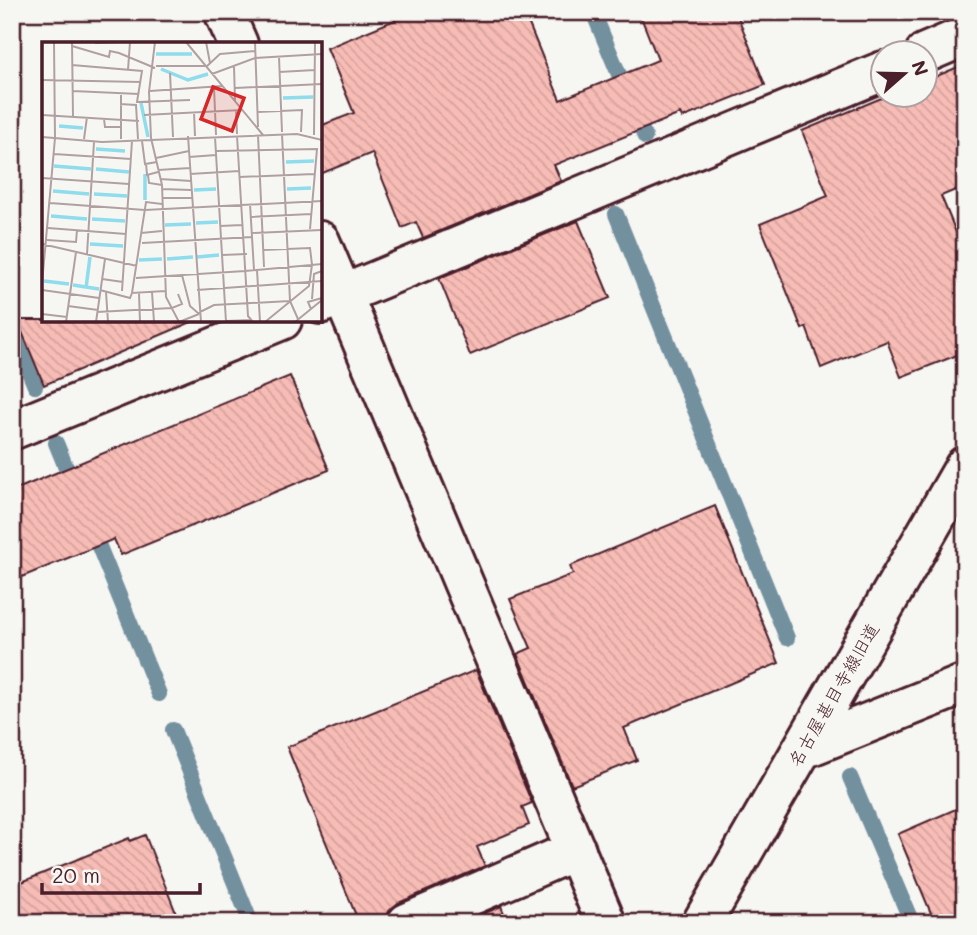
<svg xmlns="http://www.w3.org/2000/svg" width="977" height="935" font-family="Mali,'Klee One',sans-serif">
  <style>
    .lines { fill: none; stroke-linecap: round; stroke-linejoin: round }
    .stream { stroke: #73909f; stroke-width: 16 }
    .building { fill: url(#building-back-hatch); stroke: #4a1f2b; stroke-width: 2 }
    .minor-casing { stroke: #4a1f2b; stroke-width: 44 }
    .minor { stroke: #f6f6f2; stroke-width: 38 }
    .labels { text-anchor: middle; stroke-width: 5; stroke-linejoin: round; paint-order: stroke }
    .street-label { font-size: 18px; fill: #4a1f2b; stroke: #f6f6f2 }
    .inset-river { fill: none; stroke: #8edcec; stroke-width: 3.5 }
    .inset-road { fill: none; stroke: #b1a0a2; stroke-width: 2 }
    .view { fill: #d62828; fill-opacity: 0.15; stroke: #d62828; stroke-width: 3.5 }
    .inset-edge { fill: none; stroke: #4a1f2b; stroke-width: 3.5 }
  </style>
  <defs>
    <pattern id="building-back-hatch" width="6" height="6" patternUnits="userSpaceOnUse" patternTransform="scale(1.75)"><rect width="6" height="6" fill="#f7bcb5"/><path d="M-1 5l2 2M0 0l6 6M5-1l2 2" fill="none" stroke="#d5a19c"/></pattern>
  </defs>
  <rect width="100%" height="100%" fill="#f6f6f2"/>
  <filter id="ink" filterUnits="userSpaceOnUse"><feTurbulence type="fractalNoise" baseFrequency=".0143" numOctaves="2"/><feDisplacementMap in="SourceGraphic" scale="14" xChannelSelector="R" yChannelSelector="G"/><feConvolveMatrix kernelMatrix="1 2 1 2 8 2 1 2 1" color-interpolation-filters="sRGB"/></filter>
  <g filter="url(#ink)">
    <g class="lines">
      <path class="stream" d="M593,12l52,125
        M616,214l171,424
        M12,331l23,55
        M56,443l18,44
        M91,527l68,167
        M173,730l78,193
        M850,777l62,146"/>
    </g>
    <path class="building" d="M414,12h110l36,88 98,-40 -19,-48h97l29,73 -83,33 -2,-4 -126,51 7,16 -138,57 -7,-16 -14,6 -30,-75 -52,21v-48l34,-13 -27,-65z
      M965,64v122l-24,10 24,58v98l-64,25 -14,-36 -66,27 -15,-41 -4,2 -42,-105 68,-28 -26,-65 89,-37h34v-13z
      M578,221l32,77 -140,57 -31,-77z
      M17,320h179l-152,65z
      M290,376l39,94 -208,85 -7,-16 -102,42v-90z
      M715,506l64,157 -155,65 13,32 -65,26 -55,-132 14,-6 -21,-49 63,-25 -3,-8z
      M476,670l56,133 -10,4 7,18 -52,22 8,19 -87,37 -9,8 -3,12h-27l-72,-176z
      M965,805v118h-30l-37,-89z
      M145,835l35,88h-168v-37l117,-48 1,3z
      M501,906l7,17h-45z"/>
    <g class="lines">
      <defs>
        <path id="minor" d="M224,12l14,32
          M925,53l40,-17
          M320,241l286,682
          M320,304l563,-233
          M12,430l270,-110
          M803,749l162,-65
          M407,923l169,-73
          M702,923l263,-457"/>
      </defs>
      <use href="#minor" class="minor-casing"/>
      <use href="#minor" class="minor"/>
    </g>
  </g>
  <g class="labels">
    <g class="street-label">
      <text transform="translate(834 695) rotate(-60)" y="6">名古屋甚目寺線旧道</text>
    </g>
  </g>
  <g transform="translate(42 42)">
    <rect width="280" height="280" fill="#f6f6f2"/>
    <path class="inset-river" d="M114,12h36M119,27l27,11 20,-6M241,56l30,-1M99,61l7,34M17,84l24,2M54,107l29,2M244,120l28,-1M12,124l37,3M54,127l33,3M103,132v26M245,147l24,-1M152,148l22,-1M11,149l36,3M52,152l33,2M9,174l36,3M50,177l33,2M154,181l22,-1M123,183l26,-1M48,202l33,2M155,215l22,-2M125,217l26,-2M97,218l23,-1M2,239l25,3M31,243l26,4M44,246l4,-31"/>
    <path class="inset-road" d="M12,0l1,96M30,0l1,74M113,0l-6,50 2,46 11,47 4,112 13,25M144,0l77,93M164,0l4,21M213,0l3,85M53,1l25,-1M30,4l37,11 1,-6 9,2 36,15M237,15l3,75M30,23l70,6 -5,31 53,-2M114,24h49M192,24l1,35M164,25l14,-13 35,-3M86,28l2,-28M237,30l36,-2M128,31l3,64M170,32l43,-16 67,-4M0,38l99,2M172,45l2,48M193,46l87,-4M31,49l66,3M108,49l72,-5M78,62l16,1 2,34M194,68l1,24M152,70l1,24M216,70l44,-2 -1,22M0,73l97,6M102,73l98,-5M62,77l1,8h16M240,92l8,167 8,18M216,93l6,132M272,93l1,-93M146,94l13,186M195,94l11,180 5,6M0,95l60,5 195,-8 25,6M173,95l11,185M42,97l3,-22M79,97v-46M100,99l3,23 12,-2M174,109l101,-2 -7,80M12,112l77,5M147,115l27,-2M114,116l33,-7M104,121l1,12 11,-3M116,128l32,-2M148,132l49,-3M106,133l1,8 13,2M197,135l75,-3M0,136l87,6M118,137l31,2M120,147l29,1M120,156h30M8,161l95,7 177,-9M120,162l-16,-2 -14,91 33,-2M208,162l4,66M209,175l60,-3M178,184l22,-1M6,186l78,6M99,191l21,-2M210,191l70,-3M5,198l29,2 1,-12M100,201l110,-6M0,202l95,22M221,208l47,-2 2,17 -3,21 -44,36M45,212l7,-112M180,213l25,-1M215,228l3,52M203,229l77,-7M140,233l8,31 9,8M94,236l109,-7M60,237l21,3M0,242l13,-146M0,248l57,8M58,248l30,8 2,-5M155,248l125,-9M80,249l10,-150M64,250l2,30M110,250l2,30M97,251l1,29M270,257l2,-25 8,-3M26,264l30,4M269,267l-3,-7 14,-4M55,270l75,-4 10,-4 -4,-10M156,271l16,-8 76,-4M0,272l25,3M184,279l25,-1M24,280l10,-70M54,280l9,-63M137,280l20,-8M253,280l27,-22"/>
    <path class="view" d="M171,45l31,11 -12,33 -31,-12z"/>
    <rect width="280" height="280" class="inset-edge"/>
  </g>
  <rect width="977" height="935" fill="none" stroke="#f6f6f2" stroke-width="42"/>
  <rect x="21" y="21" width="935" height="893" fill="none" stroke="#4a1f2b" stroke-width="2.5" filter="url(#ink)"/>
  <g transform="translate(904 74) rotate(70)"><circle r="33" fill="#f6f6f2" stroke="#b1a0a2" stroke-width="2"/>
  <path d="M0-5L12 26L0 18L-12 26Z" fill="#4a1f2b"/>
  <text y="-10" font-size="19" font-weight="bold" text-anchor="middle" fill="#4a1f2b">N</text>
  </g>
  <path d="M42 883v10h158v-10" fill="none" stroke="#4a1f2b" stroke-width="3.5"/>
  <text x="52" y="883" font-size="21" fill="#4a1f2b" stroke="#f6f6f2" stroke-width="5" paint-order="stroke">20 m</text>
</svg>
